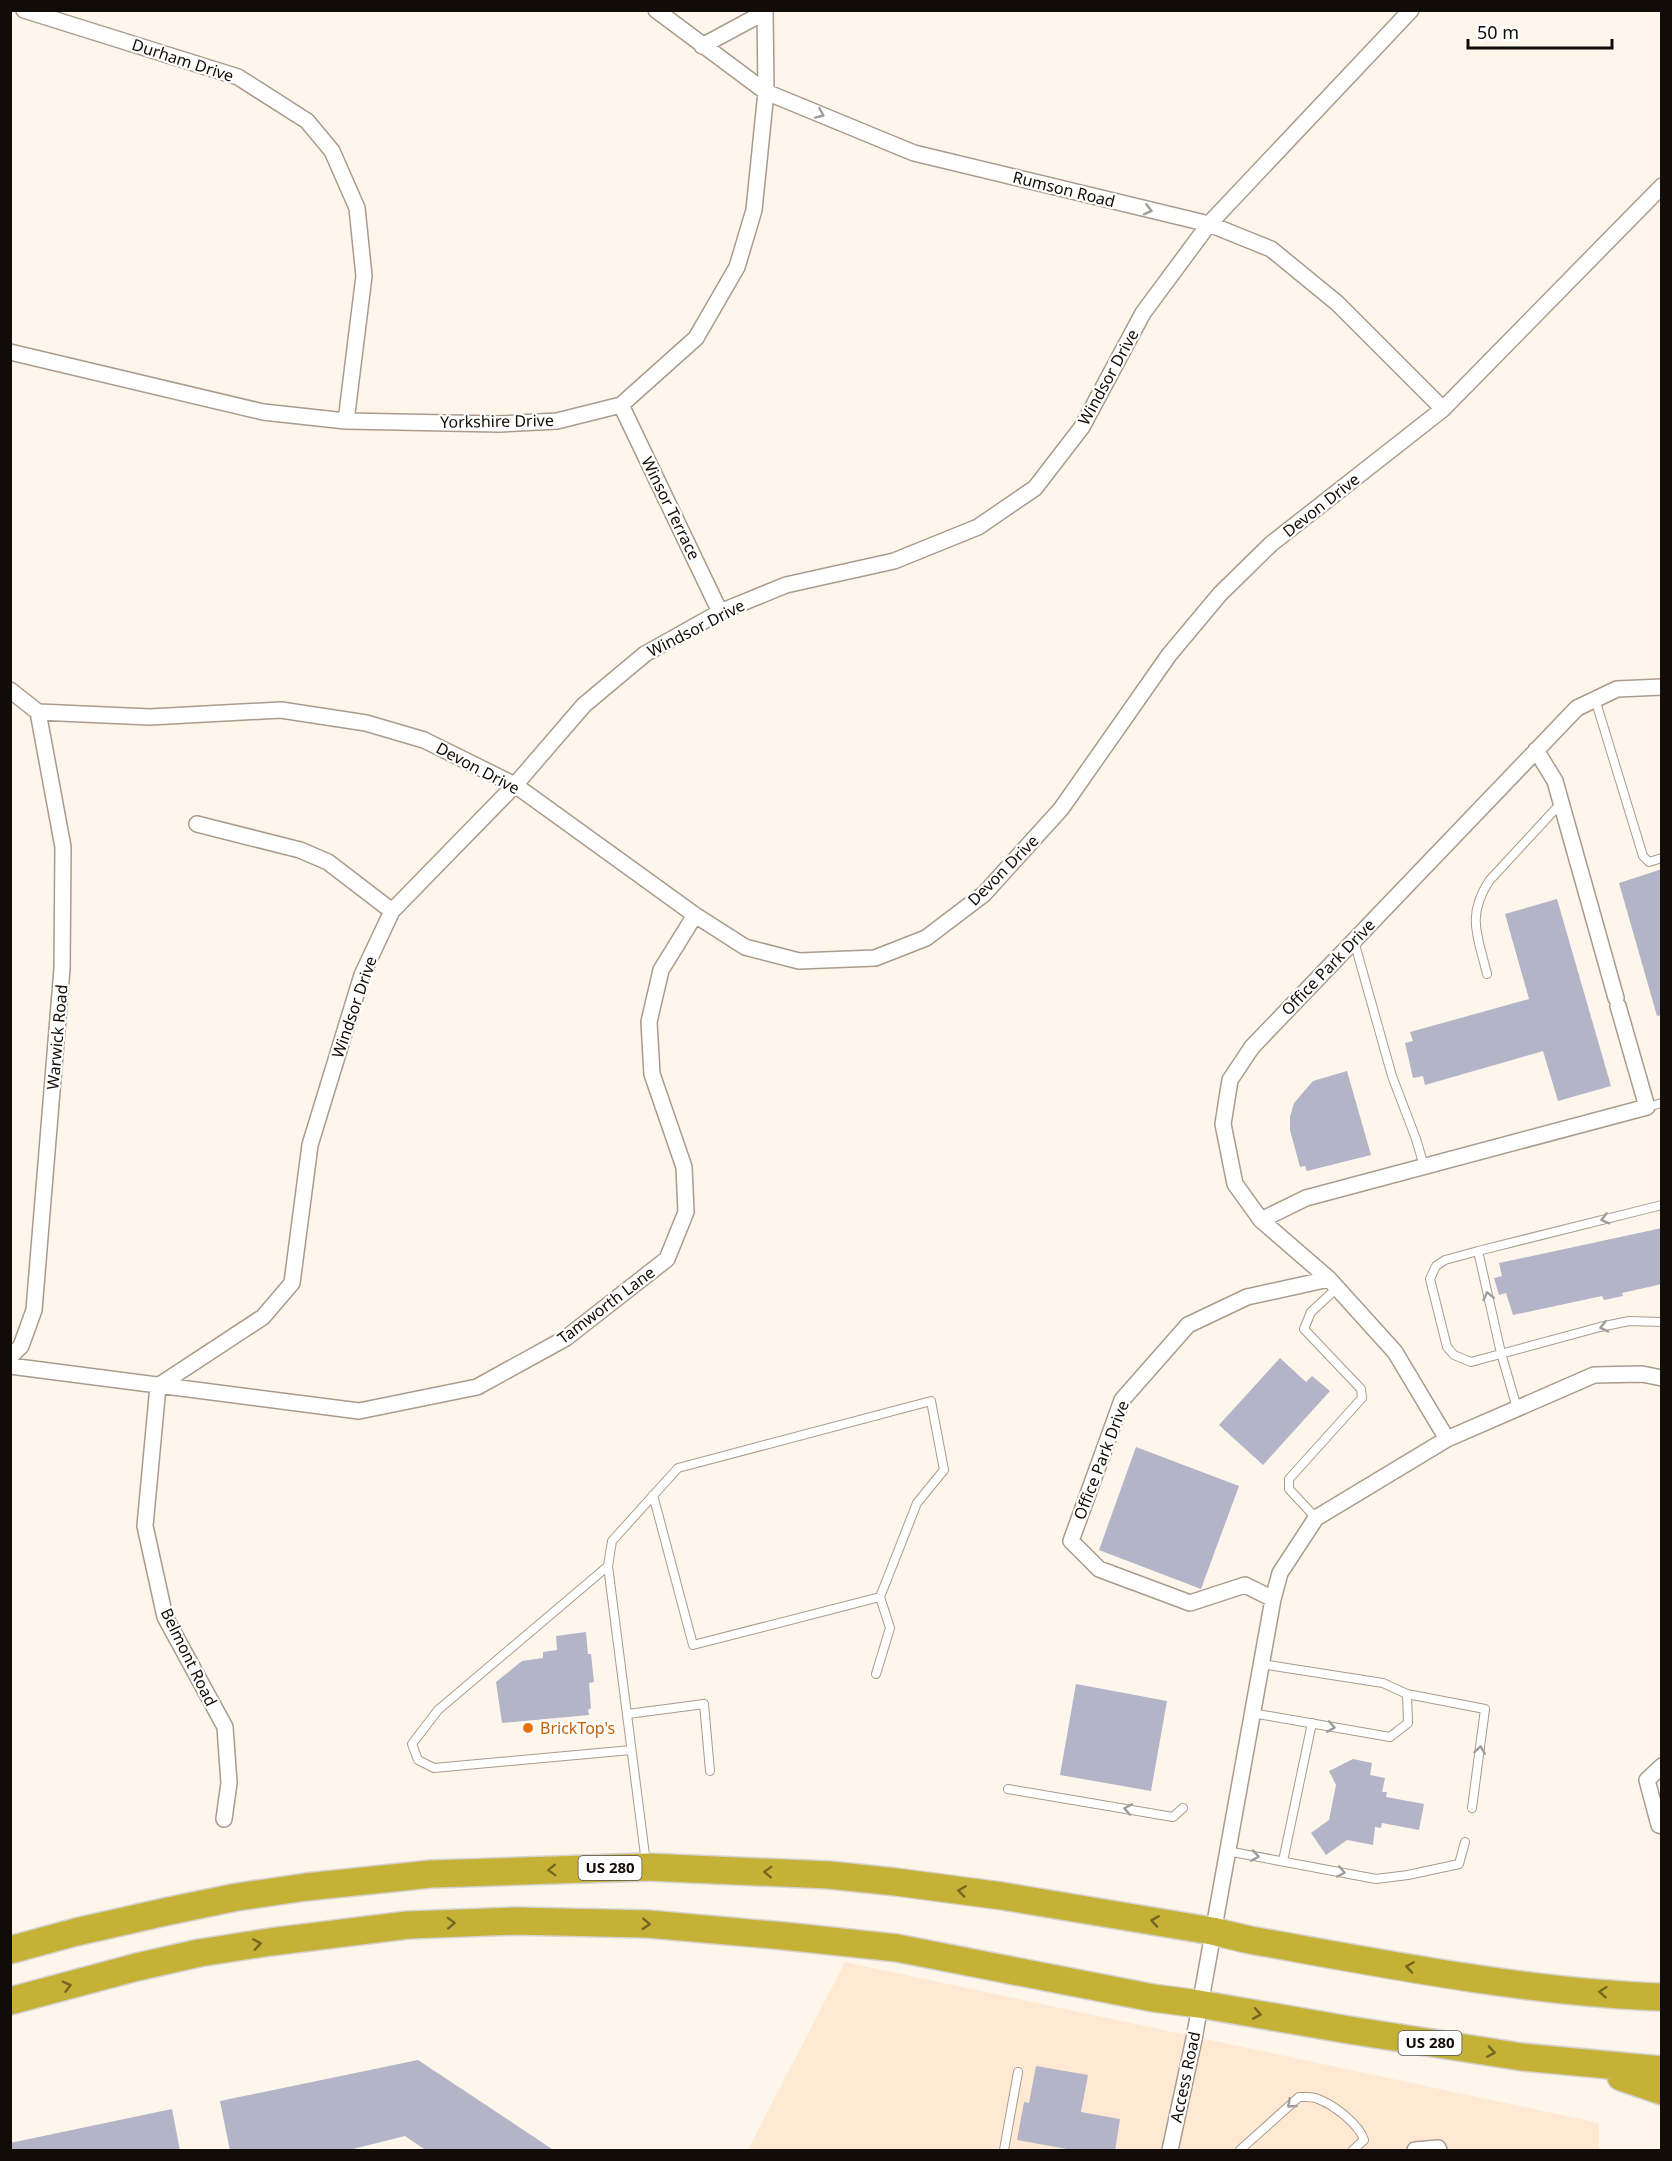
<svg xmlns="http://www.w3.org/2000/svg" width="1672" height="2161" font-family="'Noto Sans',sans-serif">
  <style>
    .built { fill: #ffe9d3 }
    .building { fill: #b4b4c8 }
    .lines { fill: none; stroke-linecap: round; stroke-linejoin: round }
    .lane-casing { stroke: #aa9b8c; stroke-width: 10 }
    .street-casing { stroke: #aa9b8c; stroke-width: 18 }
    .highway-casing { stroke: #d4d3d2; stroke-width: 30 }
    .lane { stroke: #fff; stroke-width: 8 }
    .street { stroke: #fff; stroke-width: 15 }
    .highway { stroke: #c6b137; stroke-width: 27 }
    .oneway { stroke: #a09e9c }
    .oneway2 { stroke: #756721 }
    .food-dot { fill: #e8710a; stroke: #fff; stroke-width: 2 }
    .labels { text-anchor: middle; stroke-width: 4.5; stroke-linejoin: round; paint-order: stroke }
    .shield { fill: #fff; stroke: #585551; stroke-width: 1.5 }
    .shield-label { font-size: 15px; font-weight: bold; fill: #110c07 }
    .street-label { font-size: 16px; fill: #110c07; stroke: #fff }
    .food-label { font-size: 16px; fill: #c56008; stroke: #fff; text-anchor: start }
  </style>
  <rect width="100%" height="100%" fill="#fef5eb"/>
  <path class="built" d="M845,1962l754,161v27h-851z"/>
  <path class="building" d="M1662,869v146l-5,1 -38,-133z
    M1557,899l54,187 -53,15 -15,-50 -118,34 -2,-9 -10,2 -8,-35 8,-2 -3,-9 119,-33 -24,-85z
    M1347,1071l24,84 -64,16 -2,-5 -5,1 -10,-37v-13l4,-14 19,-22z
    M1662,1228v56l-40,9 1,3 -19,4 -2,-4 -89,19 -7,-22 -7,2 -5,-17 8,-2 -3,-13z
    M1280,1358l26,24 6,-6 18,15 -67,74 -44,-40z
    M1136,1447l103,39 -38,103 -102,-39z
    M586,1632l2,22h3l3,28 -5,1 2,25 -3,2 1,5 -87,8 -6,-41 26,-21 21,-3v-6l14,-2 -1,-14z
    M1076,1684l91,17 -16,90 -91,-16z
    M1353,1759l19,4 -2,12 15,3 -3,14h5l-1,5 38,7 -5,26 -37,-7 -1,5 -6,-1 -2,18 -26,-5 -21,15 -15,-22 18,-13 7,-35 -7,-14z
    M418,2060l137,91h-128l-22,-15 -60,15h-115l-10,-50z
    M1036,2066l52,9 -7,37 39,7 -5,32h-37l-61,-11 7,-38 5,1z
    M172,2109l8,42h-170v-8z"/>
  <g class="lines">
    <defs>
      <path id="lane" d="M1595,699l48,157 6,6 13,-4
        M1354,941l38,135 24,63 8,27
        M1487,974c-9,-38 -21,-57 2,-93l72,-78
        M1647,1107l15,-4
        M1478,1251l184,-46
        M1517,1408l-16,-55 -23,-102 -33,9 -9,6 -6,13 17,68 7,8 17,7 129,-35 29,-6 33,1
        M653,1495l40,150 187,-48
        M1316,1518l-27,-29v-10l73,-81 -1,-9 -57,-60 7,-17 26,-24
        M608,1566l-170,144 -26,34 6,16 16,8 197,-18
        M1407,1694l78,15 -13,99
        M1252,1713l138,24 18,-14 -1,-29 -24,-11 -122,-19
        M628,1714l76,-10 6,67
        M1008,1789l165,28 10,-9
        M1227,1851l149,28 32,-4 51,-11 6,-22
        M1283,1861l29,-138
        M646,1863l-38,-297 4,-25 66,-73 253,-67 13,69 -27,33 -37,94 10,31 -14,46
        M1004,2150l14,-78
        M1240,2150l59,-53c6,0 14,-1 19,2 16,6 41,25 46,41l-11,10"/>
      <path id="street" d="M24,10l214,67 69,44 25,30 25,57 7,68 -18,145
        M656,10l110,82 148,61 295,71 62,25 66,54 106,106
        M702,46l63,-34
        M10,352l253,60 83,9 153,3 58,-3 64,-16 75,-67 41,-71 17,-57 12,-118 -1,-82
        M621,405l99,207
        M10,690l28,22 112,5 131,-7 85,13 58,17 91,45 180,130 50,32 54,14 76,-3 51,-20 58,-44 77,-85 108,-154 51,-61 51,-50 172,-135 219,-223
        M1536,750l19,31 61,217
        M197,824l103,26 28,12 64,49
        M1261,1220l45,-22 341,-91 -29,-101
        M10,1357l11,-11 13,-36 28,-341 1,-122 -25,-135
        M10,1366l349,45 118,-24 89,-49 101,-79 19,-47 -2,-45 -32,-93 -3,-52 12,-52 34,-55
        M158,1386l105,-69 29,-34 18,-138 52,-170 30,-64 123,-126 69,-80 61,-51 75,-42 66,-27 108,-24 84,-34 57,-39 47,-61 61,-114 66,-89 202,-214
        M158,1386l-13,140 20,91 60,110 4,56 -5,36
        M1447,1439l-52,-87 -66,-73 -68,-59 -26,-36 -12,-60 7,-44 22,-33 325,-339 40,-19 45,-2
        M1273,1599l-28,-14 -55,18 -91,-34 -28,-28 51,-141 66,-75 59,-28 82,-18
        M1662,1766l-15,14 12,45 3,1
        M1170,2150l24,-111 79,-440 7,-26 36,-55 131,-79 147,-64 48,-1 20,4
        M1415,2150l23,-2 1,2"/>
      <path id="highway" d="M10,1950l66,-18 93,-21 68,-14 69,-10 125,-13 216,-7 182,8 67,7 106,14 210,35 38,9c135,24 275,52 412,57
        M10,2001l127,-34 62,-14 71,-11 138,-17 106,-4 134,3 136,12 113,12 256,50 46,6 150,26 173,27 140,13
        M1621,2077l41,14"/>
    </defs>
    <use href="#lane" class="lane-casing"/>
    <use href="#street" class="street-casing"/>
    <use href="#highway" class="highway-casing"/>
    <use href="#lane" class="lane"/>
    <use href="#street" class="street"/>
    <use href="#highway" class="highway"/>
  </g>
  <defs><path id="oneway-chevron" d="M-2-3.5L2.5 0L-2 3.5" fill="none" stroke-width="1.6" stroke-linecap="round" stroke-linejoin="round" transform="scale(1.5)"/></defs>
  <g class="oneway">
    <use href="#oneway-chevron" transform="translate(820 114) rotate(23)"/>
    <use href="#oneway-chevron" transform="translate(1148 210) rotate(14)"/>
    <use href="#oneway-chevron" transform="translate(1605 1219) rotate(166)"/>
    <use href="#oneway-chevron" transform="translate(1488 1296) rotate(-103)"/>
    <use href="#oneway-chevron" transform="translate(1604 1327) rotate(167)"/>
    <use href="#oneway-chevron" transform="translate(1331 1727) rotate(10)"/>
    <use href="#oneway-chevron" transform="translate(1480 1750) rotate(-82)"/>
    <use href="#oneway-chevron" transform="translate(1128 1809) rotate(-170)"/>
    <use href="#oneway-chevron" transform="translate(1255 1856) rotate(9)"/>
    <use href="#oneway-chevron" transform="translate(1341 1872) rotate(11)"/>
    <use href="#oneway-chevron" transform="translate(1291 2104) rotate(139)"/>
  </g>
  <g class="oneway2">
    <use href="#oneway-chevron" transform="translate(552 1870) rotate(178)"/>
    <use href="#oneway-chevron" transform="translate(768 1872) rotate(-178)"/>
    <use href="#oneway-chevron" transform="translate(962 1891) rotate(-172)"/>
    <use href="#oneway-chevron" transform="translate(1155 1921) rotate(-171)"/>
    <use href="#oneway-chevron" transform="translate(451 1923) rotate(-2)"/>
    <use href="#oneway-chevron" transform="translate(646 1924) rotate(3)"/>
    <use href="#oneway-chevron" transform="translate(257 1944) rotate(-9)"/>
    <use href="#oneway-chevron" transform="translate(1410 1967) rotate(-171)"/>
    <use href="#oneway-chevron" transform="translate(67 1986) rotate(-15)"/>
    <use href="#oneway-chevron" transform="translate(1603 1992) rotate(-175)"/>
    <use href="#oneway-chevron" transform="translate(1257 2014) rotate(10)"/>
    <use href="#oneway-chevron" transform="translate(1491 2052) rotate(9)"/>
  </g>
  <circle class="food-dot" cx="528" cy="1728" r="6"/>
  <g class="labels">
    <g class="shield">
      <rect x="578.5" y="1856" width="63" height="24" rx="4.5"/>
      <rect x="1398.5" y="2031" width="63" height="24" rx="4.5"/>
    </g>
    <g class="shield-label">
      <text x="610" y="1873">US 280</text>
      <text x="1430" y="2048">US 280</text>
    </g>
    <g class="street-label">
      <text transform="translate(183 60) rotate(18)" y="6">Durham Drive</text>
      <text transform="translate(1064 189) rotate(14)" y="6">Rumson Road</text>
      <text transform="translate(1108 377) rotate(-61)" y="6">Windsor Drive</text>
      <text transform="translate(497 421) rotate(-1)" y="6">Yorkshire Drive</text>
      <text transform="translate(1321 505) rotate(-38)" y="6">Devon Drive</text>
      <text transform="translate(671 508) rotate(64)" y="6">Winsor Terrace</text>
      <text transform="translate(696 628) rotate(-27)" y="6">Windsor Drive</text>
      <text transform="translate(478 768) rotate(28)" y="6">Devon Drive</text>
      <text transform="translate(1003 870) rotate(-45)" y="6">Devon Drive</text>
      <text transform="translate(1328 967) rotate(-46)" y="6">Office Park Drive</text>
      <text transform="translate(354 1007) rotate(-71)" y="6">Windsor Drive</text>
      <text transform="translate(57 1037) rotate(-85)" y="6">Warwick Road</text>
      <text transform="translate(606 1305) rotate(-37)" y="6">Tamworth Lane</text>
      <text transform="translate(1101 1460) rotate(-69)" y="6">Office Park Drive</text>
      <text transform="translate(189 1657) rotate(64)" y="6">Belmont Road</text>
      <text transform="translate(1185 2077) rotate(-78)" y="6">Access Road</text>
    </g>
    <g class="food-label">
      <text x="540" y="1734">BrickTop's</text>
    </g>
  </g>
  <rect width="1672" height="2161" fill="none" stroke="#110c07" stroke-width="24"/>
  <path d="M1468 39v9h144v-9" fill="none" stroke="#110c07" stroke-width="3"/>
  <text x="1477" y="39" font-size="18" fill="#110c07" stroke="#ffffff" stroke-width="4.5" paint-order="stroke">50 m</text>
</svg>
